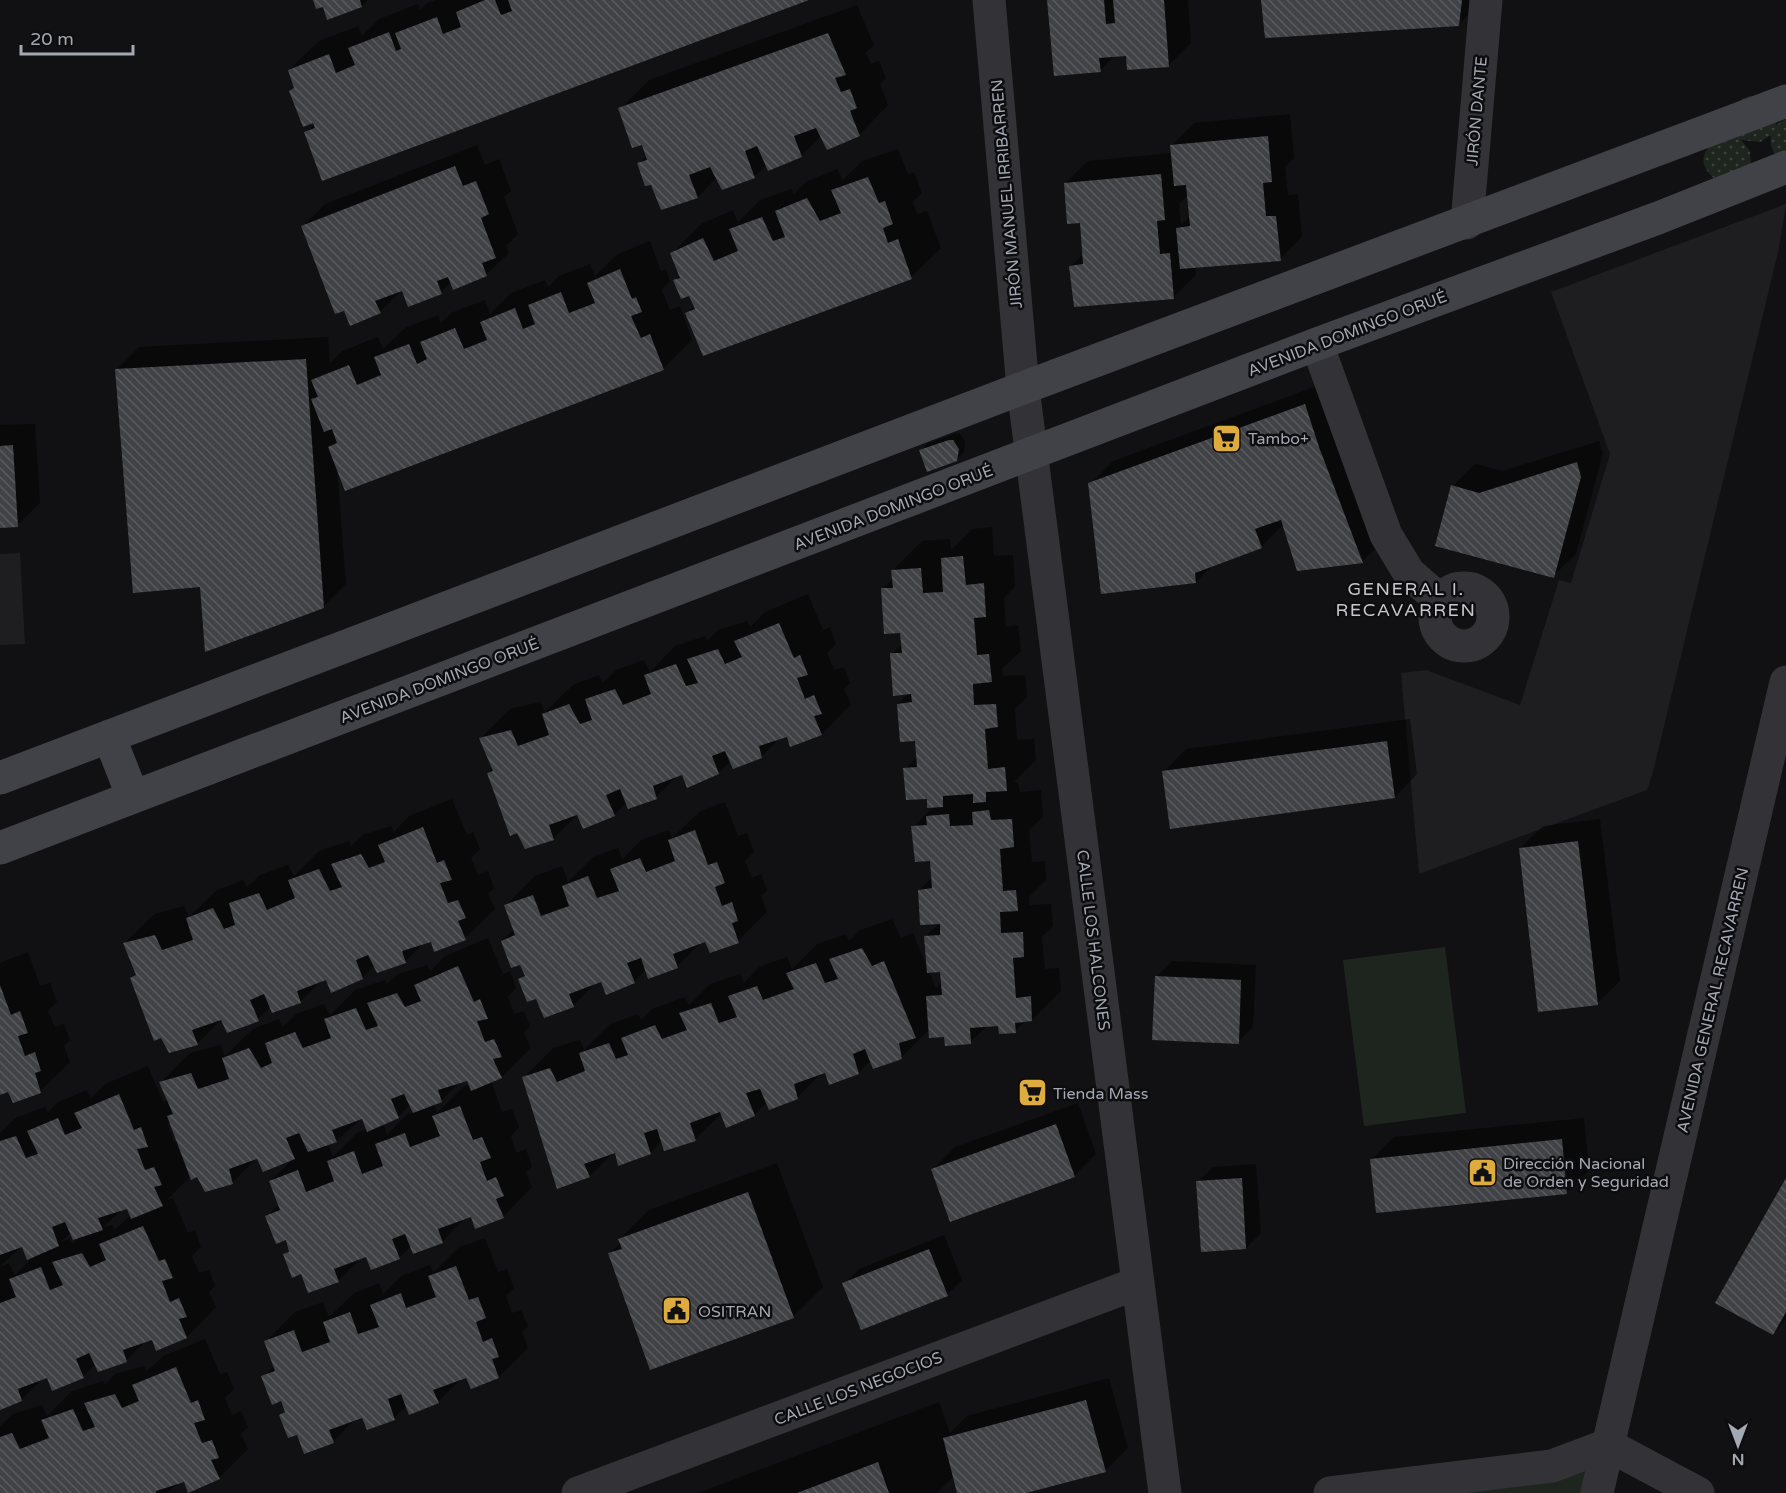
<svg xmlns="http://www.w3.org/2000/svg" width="1786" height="1493" font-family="'Varela Round',sans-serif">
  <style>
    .built { fill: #1e1e20 }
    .grass { fill: url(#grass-dots) }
    .green { fill: #1e251f }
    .shadow { fill: #0007; fill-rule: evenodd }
    .building { fill: url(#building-back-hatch) }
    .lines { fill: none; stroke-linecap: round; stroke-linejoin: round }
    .pedestrian { stroke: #333337; stroke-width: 33 }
    .minor { stroke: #333337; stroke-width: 33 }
    .secondary { stroke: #414247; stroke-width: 33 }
    .labels { text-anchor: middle; stroke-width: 5; stroke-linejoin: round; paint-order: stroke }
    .street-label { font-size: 16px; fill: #a4a8b2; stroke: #0d0c0e }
    .poi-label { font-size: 16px; fill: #a4a8b2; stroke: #0d0c0e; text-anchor: start }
    .neighbourhood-label { font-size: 18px; letter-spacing: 1.5px; fill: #c5c7ce; stroke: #0d0c0e }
  </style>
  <defs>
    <pattern id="grass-dots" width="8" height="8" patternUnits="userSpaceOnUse" patternTransform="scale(1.5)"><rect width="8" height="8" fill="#1e251f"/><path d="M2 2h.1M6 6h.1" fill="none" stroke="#3c423d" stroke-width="1.8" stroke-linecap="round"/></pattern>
    <pattern id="building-back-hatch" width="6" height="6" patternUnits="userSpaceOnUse" patternTransform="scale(1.5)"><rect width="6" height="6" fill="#414246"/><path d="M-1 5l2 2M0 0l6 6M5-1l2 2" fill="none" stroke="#595a5e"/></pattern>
  </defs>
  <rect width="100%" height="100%" fill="#111113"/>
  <path class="built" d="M1786,204l-7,44 -126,524 -6,18 -228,84 -18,-201 25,-3 94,35 39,-125 12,3 39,-129 -59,-162z
    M20,553l5,91 -25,1v-91z"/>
  <path class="grass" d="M1749,96h7l21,22 -1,7 10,-6v45c-11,-9 -17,-14 -15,-29l-11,7 -19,-2 9,11 1,15 -31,16c-23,-13 -22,-35 3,-43 6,-1 8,-3 14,-1l-4,-6 2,-29z"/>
  <path class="green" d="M1445,947l21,166 -102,13 -21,-166z
    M1608,1445l-17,48h-205z"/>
  <path class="shadow" d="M315,0h53l-6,6 -39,-1z
    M436,0h369l-499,132 9,-8 -24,-33 4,-4 -6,-17 30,-29 39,-15 4,10 17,-17 39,-15 2,6 6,-6z
    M1049,0h139l3,43 -22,22 -42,-11 -12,1 -15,16z
    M1263,0h218l-22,25z
    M857,5l17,40 -8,8 5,11 8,-3 7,17 -6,6 8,21 -29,30h-37l-21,21 -34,8 -12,12 -32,12 -6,-11 -19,20 -46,-14 -13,-19 8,-9 -4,-12 -23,-34 29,-29z
    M1290,114l4,44 -9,9 3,28 10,-1 4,43 -22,22 -85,8 1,8 -23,22 -102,-31 13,-13 -3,-31 -16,-39 23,-22 84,-8v-8l22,-22zM1188,195l2,21 -9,9 -2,-21z
    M477,145l8,20 14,-6 12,32 -7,6 14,37 -12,12 3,7 -23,22 -35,7 -10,10 -38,-3 -23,23 -77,-86 22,-22z
    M898,149l10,25 6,-2 8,21 -9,9 4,12 10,-3 14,37 -30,29 -224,36 8,-8 -5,-11 -15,-14 6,-5 -9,-22 29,-29 32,-14 5,12 22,-22 32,-11 2,5 12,-12 31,-13 6,11 19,-19z
    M650,241l11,30 5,-2 4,12 -8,9 8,20 10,-4 12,34 -29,29 -326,99 9,116 -23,23 -121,-22 -85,-216 22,-22 189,-10 2,26 12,-12 36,-14 5,12 22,-21 33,-13 3,8 10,-10 34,-13 5,14 21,-21 34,-13 3,7 11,-11 31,-12 5,12 23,-22z
    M1328,382l57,157 -22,22 -65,9 -15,-45 -22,22 -48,18 -17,17 -106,-98 23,-23z
    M35,424l5,79 -23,22 -17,1v-101z
    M957,433l3,1 5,7 -1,11 -8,8 -35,-10 7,-7z
    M1599,441l4,12 -27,101 -23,22 -100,-90 22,-22 27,7z
    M992,527l2,29 19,-1 2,31 -11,12 2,29 12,-2 3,26 -19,18 1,7 22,-1 2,22 -12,12 2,31 17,-1 2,21 -22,22h4l2,10 21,-2 2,27 -14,13 3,32 13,-1 1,19 -17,17 1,8 21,-1 2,22 -11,11 3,32 14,-1 2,23 -29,29h-6l-11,11 -16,-7 -11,1 -18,17 -40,-13 -29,29 -30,2 -13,13 -35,-1 -25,25 -28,11 -3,-6 -12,12 -28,12 -5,-13 -27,26 -33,2 -12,12 -36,-1 -24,24 -66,-99 29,-29 27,-8 4,10 26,-26 28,-10 3,6 11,-11 33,-12 4,8 21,-21 30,-10 4,9 15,-16 28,-10 5,12 25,-25 29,-10 3,7 11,-11 32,-11 9,19 12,-5 14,34 -1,-31 14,-13 -21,-33 13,-13 -1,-18 -18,-32 21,-21 -29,-37 13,-13 -1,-16 -19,-36 12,-12 -18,-38 11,-11 -1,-11 -20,-43 12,-11 -1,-8 29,-29 28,-2 1,11 21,-21zM942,970v12l-6,6 -7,-16z
    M808,594l15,36 7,-3 6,17 -9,9 7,17 10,-3 6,16 -6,6 7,15 -29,30 -31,11 -3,-9 -8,2 -19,19 -30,4 -13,12 -39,1 -23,23 -29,5 -13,13 -36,-1 -25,25 -65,-66 5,-5 -12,-30 29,-29 30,-7 5,10 28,-27 26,-10 4,8 13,-13 28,-10 6,12 25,-26 30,-10 2,5 11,-11 29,-9 3,6 15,-15z
    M1410,719l7,55 -22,23 -231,-25 22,-23z
    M452,799l15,36 6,-3 7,17 -9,9 7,17 10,-4 6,17 -6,6 7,15 -30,29 -30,12 -3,-10 -8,3 -19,18 -30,4 -13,13 -39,1 -23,23 -29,4 -13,13h-36l-25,25 -65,-66 5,-5 -12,-30 29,-29 30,-8 5,11 28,-27 26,-10 4,7 13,-12 28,-10 6,11 25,-25 30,-10 2,5 11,-11 29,-9 3,6 15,-16z
    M725,802l13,34 9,-3 7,19 -9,9 7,17 9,-4 6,16 -6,6 6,16 -29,29 -36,1 -25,24 -31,3 -12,13 -32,-2 -6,2 -23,24 -36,-9 -17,-18 5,-5 -4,-11 -19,-22 12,-12 -9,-23 30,-30 27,-10 6,16 25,-25 25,-9 4,11 19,-19 28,-10 3,8 27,-26z
    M1600,819l20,162 -23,22 -77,-155 23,-22z
    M488,938l15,36 7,-3 6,17 -8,9 6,17 10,-3 6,15 -6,7 7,15 -29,29 -11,4 11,31 10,-3 7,18 -8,9 5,17 10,-4 6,17 -6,6 6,15 -29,30 -32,-2 -4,1 -25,26 -30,3 -13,13 -32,-3 -6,3 -23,23 -36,-9 -17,-17 5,-6 -3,-11 -20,-22 12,-11 -9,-24 23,-22 -35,-2 -25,25 -27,9 -8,-16 -7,1 -24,24 6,-2 15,35 7,-3 6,17 -9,9 7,17 10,-3 6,16 -6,6 7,15 -29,30 -31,12 -3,-11 -7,3 -20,19 -27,10 -3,-6 -13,12 -30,13 -5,-13 -5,2 -22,22 -21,8v-141l9,-4 6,12 20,-20 -12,-10 -23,21v-133l15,-15 30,-11 3,5 10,-10 29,-12 4,8 14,-14 43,-18 15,36 5,-2 -7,-18 29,-29 30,-8 5,11 28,-27 26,-10 4,8 13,-13 28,-10 6,11 25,-25 30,-10 2,4 11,-10 29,-9 3,6 15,-15zM468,1079l2,5 -7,3 -26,26 -3,-10 7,-2 19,-19zM411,1104l4,8 -9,3 -19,20 -4,-12 15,-6zM363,1117l4,12 -9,3 -25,25 -5,-13 8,-3zM170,1122l7,19 -3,1 -6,-17zM128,1207l3,8 -16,15 -3,-5 -9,2 18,-17zM71,1232l10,4 -9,8 -2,-5 -9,3z
    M28,952l12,34 10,-3 7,19 -9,9 7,16 9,-3 6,16 -6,6 6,16 -30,29 -31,-1 -9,6v-133z
    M1172,961l84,4 -3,62 -15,15 -81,-66z
    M1078,1103l18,51 -22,22 -141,-7 22,-22z
    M1584,1118l5,52 -22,22 -195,-33 22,-22z
    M777,1163l46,124 -30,30 -183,-64 11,-11 -1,-3 29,-29z
    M1256,1164l5,69 -15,15 -48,-66 15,-15z
    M1786,1181v139l-13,13z
    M944,1235l18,45 -15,15 -103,-11 15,-15z
    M485,1238l13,34 9,-3 7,19 -8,8 6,17 9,-3 7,16 -6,6 6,16 -29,29 -32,-1 -5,2 -24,24 -31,4 -13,12 -31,-2 -6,2 -24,23 -28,11 -7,-19 -17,-18 5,-5 -4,-11 -19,-22 12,-12 -9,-24 29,-29 28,-10 6,15 25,-24 25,-10 4,11 18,-18 29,-11 3,8 26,-26z
    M205,1339l15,35 7,-2 7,17 -9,9 7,17 9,-4 7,16 -7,7 7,15 -29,29 -34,2 -7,3 -11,10h-167v-67l13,-12 29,-9 5,11 25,-25 31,-10 2,4 10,-11 29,-8 3,5 16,-15z
    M1109,1378l19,70 -23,23 -85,22h-61l-5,-17 -17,17h-239l241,-91 11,31 17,-17z"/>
  <path class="building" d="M313,0h47l2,7 -35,13 -4,-13 -7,2z
    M485,0h10l6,15 11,-4 -4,-11h301l-487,181 -18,-49 11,-4 -2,-5 -10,4 -14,-36 5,-3 -6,-18 41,-16 7,19 19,-8 -7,-17 41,-16 7,19 5,-2 -6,-16 42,-16 6,17 18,-7 -5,-15z
    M1047,0h57l2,24 9,-1 -2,-23h51l5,67 -42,3 -1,-14 -27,2 2,14 -47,4z
    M1261,0h201l-3,26 -194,12z
    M828,33l18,42 -11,3 6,14 9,-3 7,19 -7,3 10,25 -33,14 -11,-22 -22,8 8,21 -34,14 -11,-25 -12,5 10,27 -33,12 -12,-23 -21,8 9,23 -37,12 -10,-25 -6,1 -8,-23 10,-3 -5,-15 -10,3 -14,-40z
    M1268,136l4,46 -9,1 3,33h10l5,45 -101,8 -4,-41 14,-2 -4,-41 -12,1 -4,-41z
    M455,166l8,20 13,-5 13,33 -8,4 15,40 -14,5 5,13 -34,14 -5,-13 -11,4 5,13 -34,13 -6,-16 -27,10 6,12 -31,13 -6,-15 -9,3 -34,-88z
    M1161,174l4,46 -8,1 3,33 10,-1 4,46 -100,8 -5,-41 14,-2 -3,-41 -13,1 -3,-41z
    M868,177l11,26 6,-2 8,23 -10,4 5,15 10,-4 14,40 -209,77 -18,-43 10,-4 -6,-13 -8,3 -8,-19 7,-2 -10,-25 33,-15 11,23 24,-10 -9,-22 33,-12 11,24 12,-4 -10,-26 32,-13 13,23 21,-8 -10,-23z
    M620,269l12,30 4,-2 6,15 -11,4 10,22 9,-4 14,36 -319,121 -17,-44 9,-4 -5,-14 -8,3 -13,-33 7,-2 -7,-17 38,-15 8,20 24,-10 -7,-18 35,-13 8,20 10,-5 -7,-17 35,-14 9,21 23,-9 -7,-18 35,-14 8,21 12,-5 -7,-19 33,-13 8,21 26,-10 -8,-20z
    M306,359l18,249 -119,44 -5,-65 -67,6 -18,-224z
    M1305,404l14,43 44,116 -66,8 -16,-51 -26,9 7,19 -67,25 1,10 -95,11 -13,-111z
    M949,440h4l6,9 -2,12 -30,11 -8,-22z
    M13,445l5,82 -18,1v-82z
    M1577,462l4,15 -27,101 -119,-32 16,-61 28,8z
    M963,556l3,29 18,-2 2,34 -12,1 3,37 12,-1 3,28 -19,2 1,21 22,-1 2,23 -13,2 3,40 17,-2 2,24 -21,1v10l-13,1v-9l-30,2v11l-16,1v-9l-21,1 -3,-32 14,-1 -2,-26 -15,1 -3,-38 15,-2 -1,-8 -18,2 -3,-43h12l-2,-20 -16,1 -3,-46h12l-2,-18 30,-2 2,25 20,-1 -2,-34z
    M779,623l15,35 6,-3 8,20 -11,3 8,21 9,-4 8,19 -8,2 8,19 -32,12 -3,-10 -28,9 3,12 -29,11 -8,-18 -13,5 7,18 -32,14 -5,-13 -29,11 4,13 -29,10 -8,-20 -14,6 9,21 -32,13 -6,-14 -28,10 5,15 -29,9 -8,-16 -7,3 -23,-63 6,-2 -14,-33 32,-8 7,16 31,-11 -7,-21 27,-10 11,20 12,-4 -7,-21 30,-10 8,16 28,-11 -7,-19 32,-11 10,22 12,-3 -11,-24 31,-10 7,15 17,-7 -8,-16z
    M1387,741l8,57 -225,31 -8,-58z
    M989,810l2,10 21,-1 2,28 -14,2 3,42 13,-1 2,21 -18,1 1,21 22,-1 1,25 -11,1 3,40 15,-2 1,25 -17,2 1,10 -17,1 -1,-8 -28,2 1,16 -26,2 -1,-9 -15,1 -3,-42 16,-1 -2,-23 -13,1 -3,-37 16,-1v-11l-20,1 -2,-35 14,-2 -2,-27 -15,1 -4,-36 16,-1 -1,-9 23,-2 1,12 23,-1 -1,-13z
    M423,827l14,36 7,-3 8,20 -12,3 8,20 10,-3 8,18 -8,3 8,19 -32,12 -3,-10 -29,9 4,12 -29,10 -9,-18 -12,5 7,19 -32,14 -5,-13 -29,11 4,12 -29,10 -8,-19 -14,6 9,21 -32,12 -6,-13 -29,10 6,15 -29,8 -8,-15 -7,3 -24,-63 6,-3 -13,-32 32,-8 7,15 31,-10 -7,-22 27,-10 11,21 11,-4 -6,-22 30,-10 8,17 28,-12 -7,-18 31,-11 11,22 12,-4 -11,-23 30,-10 8,14 16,-6 -7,-17z
    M695,830l13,35 9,-3 8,21 -10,4 7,19 10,-4 6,19 -6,2 7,20 -29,10 -5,-11 -32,12 5,14 -30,11 -7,-21 -14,5 8,20 -29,12 -5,-13 -32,12 5,13 -30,11 -8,-19 -9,3 -9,-23 7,-3 -5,-11 -9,3 -10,-27 14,-6 -11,-30 29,-10 8,21 28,-10 -7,-20 26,-10 9,22 22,-7 -9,-22 30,-11 6,14 29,-11 -7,-21z
    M1578,841l20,164 -60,7 -19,-164z
    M862,948l10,18 12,-5 32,77 -17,5 3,16 -29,10 -8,-20 -12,5 6,20 -30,11 -4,-12 -31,11 4,15 -29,11 -9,-21 -14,4 9,23 -29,12 -6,-16 -30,11 6,18 -32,10 -7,-22 -13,4 7,21 -33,12 -3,-13 -31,11 6,13 -33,12 -35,-112 28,-9 7,14 28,-11 -6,-18 30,-10 7,16 12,-4 -7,-17 34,-13 7,14 25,-9 -8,-17 32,-10 8,20 18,-6 -9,-21 29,-10 6,14 31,-11 -8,-16 30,-10 9,20 13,-4 -9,-20z
    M458,966l16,36 6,-3 8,20 -11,2 8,21 9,-3 8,18 -9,2 9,19 -31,13 -4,-10 -29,9 4,12 -29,11 -9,-19 -13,5 8,19 -32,14 -5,-13 -30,11 5,12 -29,10 -9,-19 -13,5 9,21 -32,13 -6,-13 -28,10 4,15 -28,8 -8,-15 -6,3 -24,-64 6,-2 -14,-32 32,-9 7,16 31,-10 -7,-21 27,-10 12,20 11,-5 -7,-20 30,-11 8,16 28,-10 -7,-19 32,-11 10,22 12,-4 -11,-23 30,-10 8,14 16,-6 -7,-16z
    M1155,976l86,4 -2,64 -87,-4z
    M0,985l11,30 9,-4 8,22 -10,3 7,20 10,-4 6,19 -6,2 6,20 -28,10 -5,-11 -8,3z
    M119,1094l15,36 7,-3 7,20 -11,2 8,21 9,-3 8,18 -8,2 9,19 -32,13 -4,-10 -29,9 5,12 -30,10 -8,-18 -13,5 7,19 -32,14 -5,-13 -22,8v-114l16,-5 10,22 12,-4 -11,-23 31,-13 7,17 17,-7 -8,-15z
    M460,1106l13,34 9,-3 9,21 -11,4 7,19 9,-4 8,19 -8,3 8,19 -29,11 -4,-12 -33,12 5,14 -30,11 -8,-20 -13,5 8,20 -29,11 -5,-13 -32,12 5,13 -31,11 -7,-19 -9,4 -9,-24 6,-2 -3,-12 -10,4 -11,-28 15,-6 -11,-29 29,-11 8,22 28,-11 -7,-20 27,-10 8,23 21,-8 -8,-22 30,-11 5,14 30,-11 -8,-20z
    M1056,1124l19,53 -125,45 -19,-53z
    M1562,1139l5,55 -191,19 -6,-54z
    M1242,1178l4,71 -45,3 -5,-71z
    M1786,1178v134l-13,23 -58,-32z
    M748,1192l46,126 -144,52 -42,-117 14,-4 -4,-10z
    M143,1226l16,35 6,-2 8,19 -11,3 8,21 9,-4 8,19 -8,2 8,19 -31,13 -4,-11 -29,10 4,12 -29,10 -9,-19 -13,6 8,19 -32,13 -5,-13 -29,11 4,12 -22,9v-107l16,-6 -7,-18 32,-12 9,23 13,-5 -11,-23 30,-9 8,14 16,-7 -7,-16z
    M929,1249l19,47 -87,34 -19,-47z
    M456,1266l13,34 9,-3 8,21 -10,4 7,20 9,-4 7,19 -7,2 7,19 -28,11 -5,-11 -33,12 6,13 -30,12 -8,-21 -13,5 7,21 -28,10 -5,-12 -33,12 5,13 -30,11 -7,-19 -9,3 -9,-23 6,-3 -4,-11 -9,4 -11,-29 14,-5 -11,-30 30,-11 8,22 28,-10 -7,-20 27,-10 8,22 21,-7 -9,-22 31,-12 5,15 30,-11 -8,-21z
    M176,1367l15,36 7,-3 7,20 -11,3 8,20 10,-3 7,18 -8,2 9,19 -32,14 -4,-11 -28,9v2h-156v-56l12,-4 8,16 29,-11 -8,-18 32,-11 10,22 12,-4 -11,-24 31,-9 7,14 17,-7 -7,-16z
    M1086,1400l20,72 -80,21h-69l-14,-55z
    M878,1462l11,31h-92z"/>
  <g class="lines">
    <path class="pedestrian" d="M1330,1493l222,-27 56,-21"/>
    <path class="minor" d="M989,0l34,388 142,1105
      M1467,223l19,-223
      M1317,344l69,191 23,38 31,27
      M1435 617a29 29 0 1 1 58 0a29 29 0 1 1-58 0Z
      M1608,1445l90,48
      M578,1493l560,-210
      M1597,1493l189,-811"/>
    <path class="secondary" d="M109,736l24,61
      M0,778l1023,-390 763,-287
      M0,848l1317,-504 341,-126 128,-51"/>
  </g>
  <defs>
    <symbol id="supermarket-square" viewBox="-11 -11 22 22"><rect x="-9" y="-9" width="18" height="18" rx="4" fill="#deab3e" stroke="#0d0c0e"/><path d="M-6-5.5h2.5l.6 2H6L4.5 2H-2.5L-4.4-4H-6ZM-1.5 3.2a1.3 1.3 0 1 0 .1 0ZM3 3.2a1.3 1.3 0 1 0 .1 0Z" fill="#111"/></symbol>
    <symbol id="civic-square" viewBox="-11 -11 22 22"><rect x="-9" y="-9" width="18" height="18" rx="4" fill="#deab3e" stroke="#0d0c0e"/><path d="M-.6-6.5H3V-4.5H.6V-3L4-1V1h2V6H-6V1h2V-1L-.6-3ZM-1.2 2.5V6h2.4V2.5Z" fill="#111"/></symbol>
  </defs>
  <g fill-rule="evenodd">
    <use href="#supermarket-square" x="1210" y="422" width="33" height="33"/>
    <use href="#supermarket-square" x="1016" y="1076" width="33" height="33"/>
    <use href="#civic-square" x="1466" y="1156" width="33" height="33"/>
    <use href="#civic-square" x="660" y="1294" width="33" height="33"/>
  </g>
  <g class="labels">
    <g class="street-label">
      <text transform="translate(1476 111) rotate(-85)" y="6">JIRÓN DANTE</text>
      <text transform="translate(1006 194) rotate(-95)" y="6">JIRÓN MANUEL IRRIBARREN</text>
      <text transform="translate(1347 333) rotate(-21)" y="6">AVENIDA DOMINGO ORUÉ</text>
      <text transform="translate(893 507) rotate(-21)" y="6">AVENIDA DOMINGO ORUÉ</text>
      <text transform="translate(439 680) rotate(-21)" y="6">AVENIDA DOMINGO ORUÉ</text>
      <text transform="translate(1094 940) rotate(83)" y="6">CALLE LOS HALCONES</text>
      <text transform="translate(1712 1000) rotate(-77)" y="6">AVENIDA GENERAL RECAVARREN</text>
      <text transform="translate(858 1388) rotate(-21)" y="6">CALLE LOS NEGOCIOS</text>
    </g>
    <g class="poi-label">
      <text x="1248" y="444">Tambo+</text>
      <text x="1053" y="1099">Tienda Mass</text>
      <text x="1503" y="1169">Dirección Nacional<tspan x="1503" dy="18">de Orden y Seguridad</tspan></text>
      <text x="698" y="1317">OSITRAN</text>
    </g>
    <g class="neighbourhood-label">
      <text x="1406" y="595">GENERAL I.<tspan x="1406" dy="21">RECAVARREN</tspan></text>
    </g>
  </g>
  <g transform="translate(1738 1445) rotate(180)" stroke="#0d0c0e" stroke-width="4.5" paint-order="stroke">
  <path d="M0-4.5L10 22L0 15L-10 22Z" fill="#a4a8b2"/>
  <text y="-9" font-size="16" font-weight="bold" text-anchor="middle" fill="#a4a8b2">N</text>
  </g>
  <path d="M21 45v9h112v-9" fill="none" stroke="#a4a8b2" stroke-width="3"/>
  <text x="30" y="45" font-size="18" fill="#a4a8b2" stroke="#0d0c0e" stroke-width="4.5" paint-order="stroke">20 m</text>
</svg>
